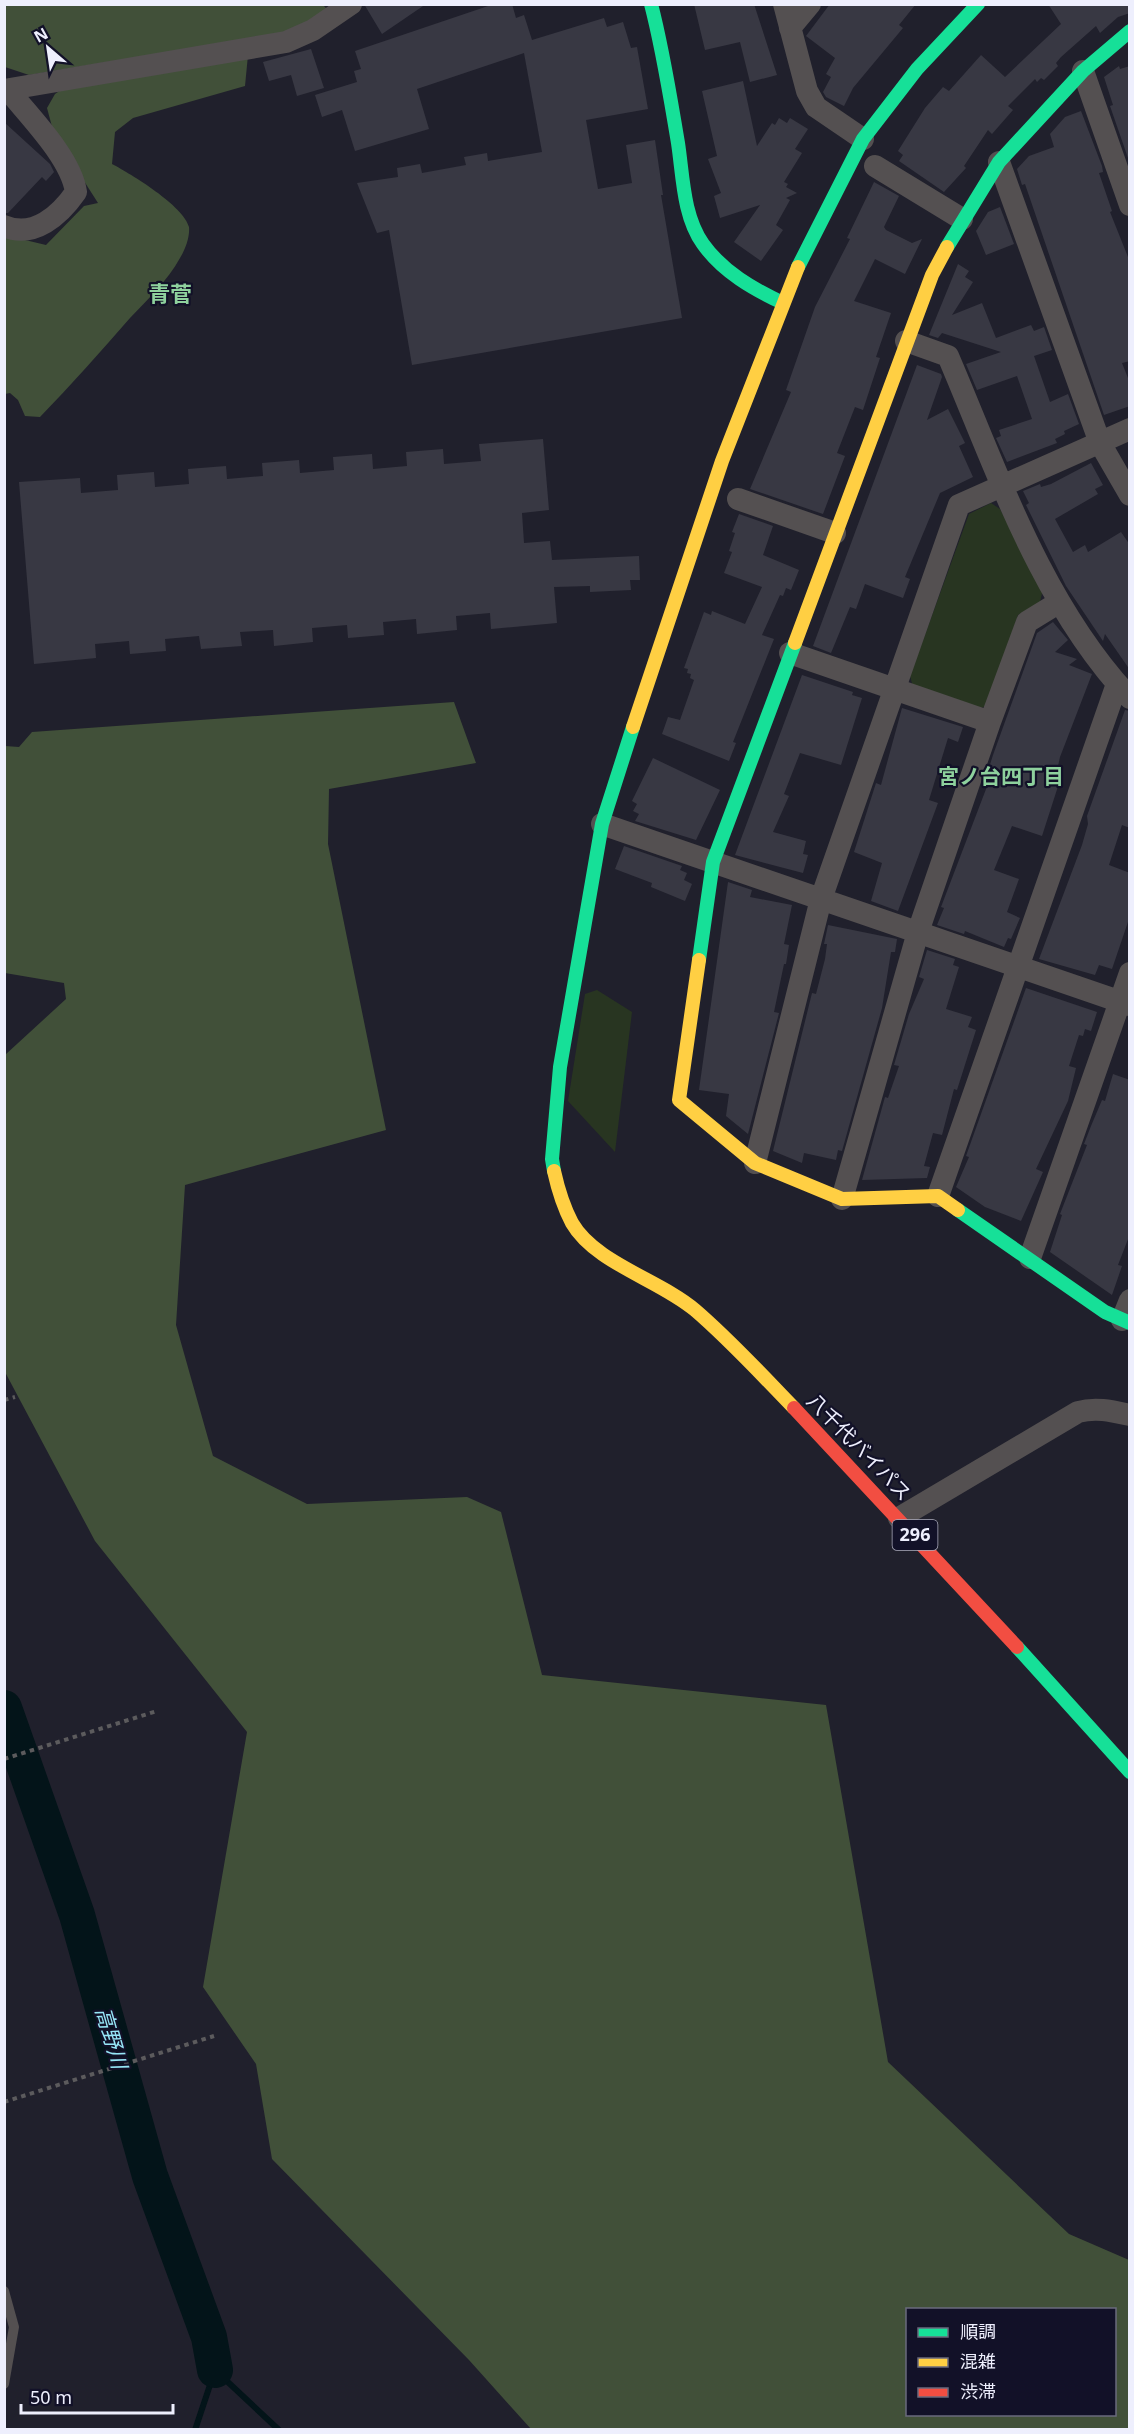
<svg xmlns="http://www.w3.org/2000/svg" width="1134" height="2434" font-family="'Noto Sans','Noto Sans JP',sans-serif">
  <style>
    .green { fill: #283521 }
    .forest { fill: #415039; fill-rule: evenodd }
    .lines { fill: none; stroke-linecap: round; stroke-linejoin: round }
    .stream { stroke: #031419; stroke-width: 6 }
    .river { stroke: #031419; stroke-width: 36 }
    .building { fill: #383843 }
    .path { stroke: #5c5b5d; stroke-width: 4; stroke-dasharray: 4.5 4.5; stroke-linecap: butt }
    .lane { stroke: #545051; stroke-width: 10 }
    .street { stroke: #545051; stroke-width: 22 }
    .fast { stroke: #16e098; stroke-width: 14 }
    .slow { stroke: #ffcf43; stroke-width: 14 }
    .jam { stroke: #f24e42; stroke-width: 14 }
    .labels { text-anchor: middle; stroke-width: 4.5; stroke-linejoin: round; paint-order: stroke }
    .shield { fill: #121128; stroke: #acacbd; stroke-width: 1.5 }
    .shield-label { font-size: 18px; font-weight: bold; fill: #eeeffd }
    .street-label { font-size: 20px; fill: #eeeffd; stroke: #121128 }
    .neighbourhood-label { font-size: 21px; font-weight: bold; fill: #8ed19d; stroke: #121128 }
    .water-label { font-size: 21px; font-style: italic; fill: #96e5f6; stroke: #121128 }
    .quarter-label { font-size: 22px; font-weight: bold; fill: #8ed19d; stroke: #121128 }
  </style>
  <rect width="100%" height="100%" fill="#20202c"/>
  <path class="green" d="M991,503l9,6 43,80 -3,13 -22,13 -30,90 -11,5 -64,-23 -3,-11 59,-162z
    M597,990l35,22 -17,140 -47,-51 17,-107z"/>
  <path class="forest" d="M322,4l7,7 -45,22 -255,42 -24,-8 -1,-62z
    M248,55l-3,31 -112,32 -18,14 -3,32c19,10 72,42 77,63 1,10 -4,23 -9,31 -12,22 -33,42 -50,60 -29,33 -59,67 -90,99l-15,-1 -7,-16 -8,-7 -5,1 -1,-159 42,10 38,-39 14,-3 -44,-69 -7,-26 8,-14 10,-7z
    M454,702l22,61 -147,26 -1,55 58,286 -201,55 -9,140 37,131 94,48 160,-7 34,15 41,163 284,30 62,357 181,172 60,26v169h-598l-62,-69 -197,-201 -16,-95 -53,-77 44,-255 -152,-191 -90,-169v-317l61,-56 -2,-16 -59,-10v-227l14,1 13,-15zM908,2310h206v104h-206z"/>
  <g class="lines">
    <path class="stream" d="M195,2430l20,-60 64,60"/>
    <path class="river" d="M4,1708l73,207 73,261 59,161 6,33"/>
  </g>
  <path class="building" d="M364,4h62l-44,30z
    M494,4h18l4,14 8,-3 8,25 72,-22 3,9 16,-5 8,26 6,-1 11,62 -62,11 12,69 34,-6 -6,-38 29,-5 8,55h-2l21,123 -270,47 -23,-135 -12,3 -20,-50 41,-6 -1,-9 23,-4 2,9 44,-8 -2,-8 23,-4 1,8 54,-9 -18,-99 -107,36 12,40 -74,22 -13,-41 -20,7 -7,-22 42,-13 -3,-11 7,-2 -6,-18z
    M694,4h60l23,71 -27,7 -10,-40 -35,8z
    M830,4h86l-17,21 4,3 -50,60 -9,18 -18,-9 -3,-5 8,-15 -5,-3 9,-16 -29,-22z
    M1048,4h82v9l-12,4 -18,16 -4,-7 -35,31 -5,6 2,3 -14,14 -3,-2 -4,4 -2,-3 -27,27 5,4 -21,24 -4,-4 -24,36 2,2 -22,24 -45,-31 4,-6 -5,-4 27,-43 18,-21 6,4 32,-36 24,22 56,-53z
    M311,49l13,39 -27,8 -6,-21 -22,6 -6,-19z
    M1119,66l1,3 10,-3 -2,92 -18,-52 3,-1 -9,-28z
    M743,81l14,65 15,-23 3,2 4,-7 8,5 3,-5 18,11 -13,20 7,4 -18,29 4,2 -2,3 11,6 -11,5 4,2 -14,25 7,5 -22,31 -27,-19 26,-37 -40,13 -6,-22 7,-3 -13,-34 9,-3 -15,-65z
    M1081,111l21,55 1,6 -4,1 13,38 -2,1 20,50v99l-8,2 8,20v23l-26,9 -79,-231 -3,1 -5,-16 12,-13 25,-9 -4,-13 15,-17z
    M4,122l46,42 4,8 -8,9 -4,-4 -34,36h-4z
    M874,182l25,14 -15,31 2,3 26,13 10,-4 -17,35 -30,-15 -21,42 37,12 -15,44 4,1 -17,52 -8,-3 -18,46 8,3 -22,58 -73,-25 41,-97 -5,-2 29,-83 35,-68 -3,-1z
    M1000,207l14,37 -28,11 -10,-24 12,-19z
    M958,264l11,7 -4,6 8,5 -21,33 30,-12 14,35 35,-13 3,6 10,-4 8,23 -18,6 16,46 18,-8 11,30 -15,7 1,3 -10,5 2,4 -50,19 -11,-24 5,-2 -2,-6 33,-11 -15,-43 -40,14 -11,-26 35,-12 -59,-19 -4,5 -9,-3z
    M917,365l24,9 1,3 -15,43 21,-11 17,34 -6,3 14,31 -33,16 -35,84 5,2 -7,19 -38,-14 -9,25 -6,-2 -19,46 -18,-7z
    M543,439l6,71 -27,3 2,30 26,-2 2,19 87,-4 1,24h-10l1,10 -41,2v-6l-36,1 3,36 -66,6 -1,-16 -34,3 1,14 -40,4 -1,-15 -33,3 1,13 -36,3 -1,-13 -35,3 1,14 -39,4 -1,-16 -33,2 2,14 -41,3 -2,-13 -34,3 1,12 -36,3 -1,-13 -34,3 1,14 -62,6 -15,-182 61,-4 1,15 37,-3 -1,-15 37,-3 1,15 34,-3 -1,-15 38,-3 1,13 36,-3 -1,-13 37,-3 1,13 34,-3 -1,-13 39,-3 1,15 34,-3 -1,-14 37,-3 1,15 37,-3 -2,-17z
    M1091,463l12,22 -8,4 3,5 -43,25 18,33 12,-7 3,7 33,-20 9,13v125l-25,-36 -2,7 -37,-55 -40,-81 3,-2 -6,-12 17,-7 1,3 10,-3z
    M739,514l34,12 -10,29 36,15 -8,20 -5,-2 -3,8 -3,-1 -18,40 12,4 -41,103 3,1 -7,18 -67,-27 6,-17 12,3 14,-40 -4,-2 1,-4 -4,-1 1,-4 -4,-1 20,-56 7,3 1,-4 33,13 17,-37 -38,-14 8,-21 -3,-1 6,-18 -3,-1z
    M1053,622l15,18 -13,12 22,7 -8,6 23,9 -32,83 -4,18 5,2 -19,59 -30,-10 -18,44 25,9 -12,33 13,6 -9,21 -3,-1 -4,9 -39,-16 -1,3 -27,-9 7,-17 -3,-1 50,-131 -4,-2 6,-19 44,-122z
    M802,675l51,17 -1,3 10,3 -21,67 -41,-12 -16,41 5,2 -16,36 33,9 -3,13 5,1 -5,18 -68,-18z
    M902,708l61,19 -5,15 -10,-4 -19,62 9,3 -40,108 -27,-10 11,-38 -28,-11 22,-69 5,2z
    M1125,710l5,1v117l-8,-3 -13,40 21,8v43l-18,53 -13,-4 -4,10 -56,-16 43,-114 6,-21 -1,-8z
    M653,758l67,32 -24,50 -61,-19 4,-7 -6,-3 4,-7 -5,-3z
    M624,846l58,20 -2,4 7,3 -3,7 8,4 -7,17 -34,-14 1,-4 -37,-14z
    M728,882l24,8 -2,7 42,8 -8,39 5,1 -3,19h-2l-10,48 5,1 -31,121 -22,-18 3,-22 -30,-4z
    M828,925l69,14 -2,13h-4l-9,56 -40,143 -4,-1 -2,10 -32,-7 -2,10 -29,-12 39,-158 4,1 9,-35 2,-15h-3z
    M927,950l28,9 -2,6 6,2 -13,42 26,8 -4,10 8,3 -19,60 -3,-1 -12,46 -9,-2 -9,33 6,1 -3,11 -65,2 23,-83 3,1 11,-32 -5,-1 15,-51 15,-35 -5,-2z
    M1026,988l71,24 -6,19 -6,-2 -2,7 -4,-1 -10,31 7,2 -8,33 -32,68 7,3 -22,49 -36,-14 -29,-20 13,-30 -3,-1z
    M1113,1074l17,6v154l-12,31 4,1 -10,29 -62,-43 12,-37 -2,-1 27,-69 -3,-1 7,-18 11,-26 3,1z"/>
  <g class="lines">
    <path class="path" d="M4,1400l11,-3
      M4,1759l153,-48
      M4,2102l210,-66"/>
    <path class="lane" d="M4,2291l10,36 -10,57"/>
    <path class="street" d="M784,4l23,87 9,16 47,32
      M790,28l20,-24
      M1083,71l47,134
      M4,90l282,-48 27,-12 38,-26
      M999,162l101,281 30,52
      M875,166l87,53
      M4,226c30,13 56,-11 72,-34 -5,-34 -46,-75 -68,-102
      M906,341l42,15c50,117 93,247 182,342
      M738,499l97,34
      M790,653l200,69
      M602,824l528,181
      M755,1163l66,-264 138,-394 171,-76
      M938,1196l179,-512
      M842,1199l76,-267 72,-210 37,-100 31,-19
      M1030,1258l100,-285
      M1122,1320l8,-20
      M899,1518l179,-106c18,-5 34,-1 52,3"/>
    <path class="fast" d="M651,4c12,46 19,92 27,139 5,33 5,73 25,101 20,28 50,45 80,59
      M947,247l52,-85 84,-91 47,-40
      M798,267l65,-128 54,-70 61,-65
      M699,960l14,-98 82,-219
      M554,1171l-2,-12 8,-92 42,-243 31,-97
      M958,1210l147,102 25,11
      M1017,1647l113,125"/>
    <path class="slow" d="M795,643l137,-368 15,-28
      M633,727l89,-266 76,-194
      M699,960l-20,140 76,63 87,36 96,-3 20,14
      M554,1171c4,18 9,35 18,52 23,40 88,57 123,87 35,30 67,65 99,98"/>
    <path class="jam" d="M794,1408l223,239"/>
  </g>
  <g class="labels">
    <rect class="shield" x="892.5" y="1520" width="45" height="30" rx="4.5"/>
    <g class="shield-label">
      <text x="915" y="1541">296</text>
    </g>
    <g class="street-label">
      <text transform="translate(859 1447) rotate(46)" y="7">八千代バイパス</text>
    </g>
    <g class="neighbourhood-label">
      <text x="1001" y="784">宮ノ台四丁目</text>
    </g>
    <g class="water-label">
      <text transform="translate(111 2038) rotate(74)" y="7">高野川</text>
    </g>
    <g class="quarter-label">
      <text x="170" y="302">青菅</text>
    </g>
  </g>
  <rect width="1134" height="2434" fill="none" stroke="#eeeffd" stroke-width="12"/>
  <rect x="906" y="2308" width="210" height="108" fill="#121128" stroke="#6a6a7d" stroke-width="1.5"/>
  <rect x="918" y="2328" width="30" height="9" fill="#16e098" stroke="#6a6a7d" stroke-width="1.5"/>
  <text x="960" y="2338" font-size="18" fill="#eeeffd">順調</text>
  <rect x="918" y="2358" width="30" height="9" fill="#ffcf43" stroke="#6a6a7d" stroke-width="1.5"/>
  <text x="960" y="2368" font-size="18" fill="#eeeffd">混雑</text>
  <rect x="918" y="2388" width="30" height="9" fill="#f24e42" stroke="#6a6a7d" stroke-width="1.5"/>
  <text x="960" y="2398" font-size="18" fill="#eeeffd">渋滞</text>
  <g transform="translate(48 48) rotate(331)" stroke="#121128" stroke-width="4.5" paint-order="stroke">
  <path d="M0-4.5L10 22L0 15L-10 22Z" fill="#eeeffd"/>
  <text y="-9" font-size="16" font-weight="bold" text-anchor="middle" fill="#eeeffd">N</text>
  </g>
  <path d="M21 2404v9h152v-9" fill="none" stroke="#eeeffd" stroke-width="3"/>
  <text x="30" y="2404" font-size="18" fill="#eeeffd" stroke="#121128" stroke-width="4.5" paint-order="stroke">50 m</text>
</svg>
